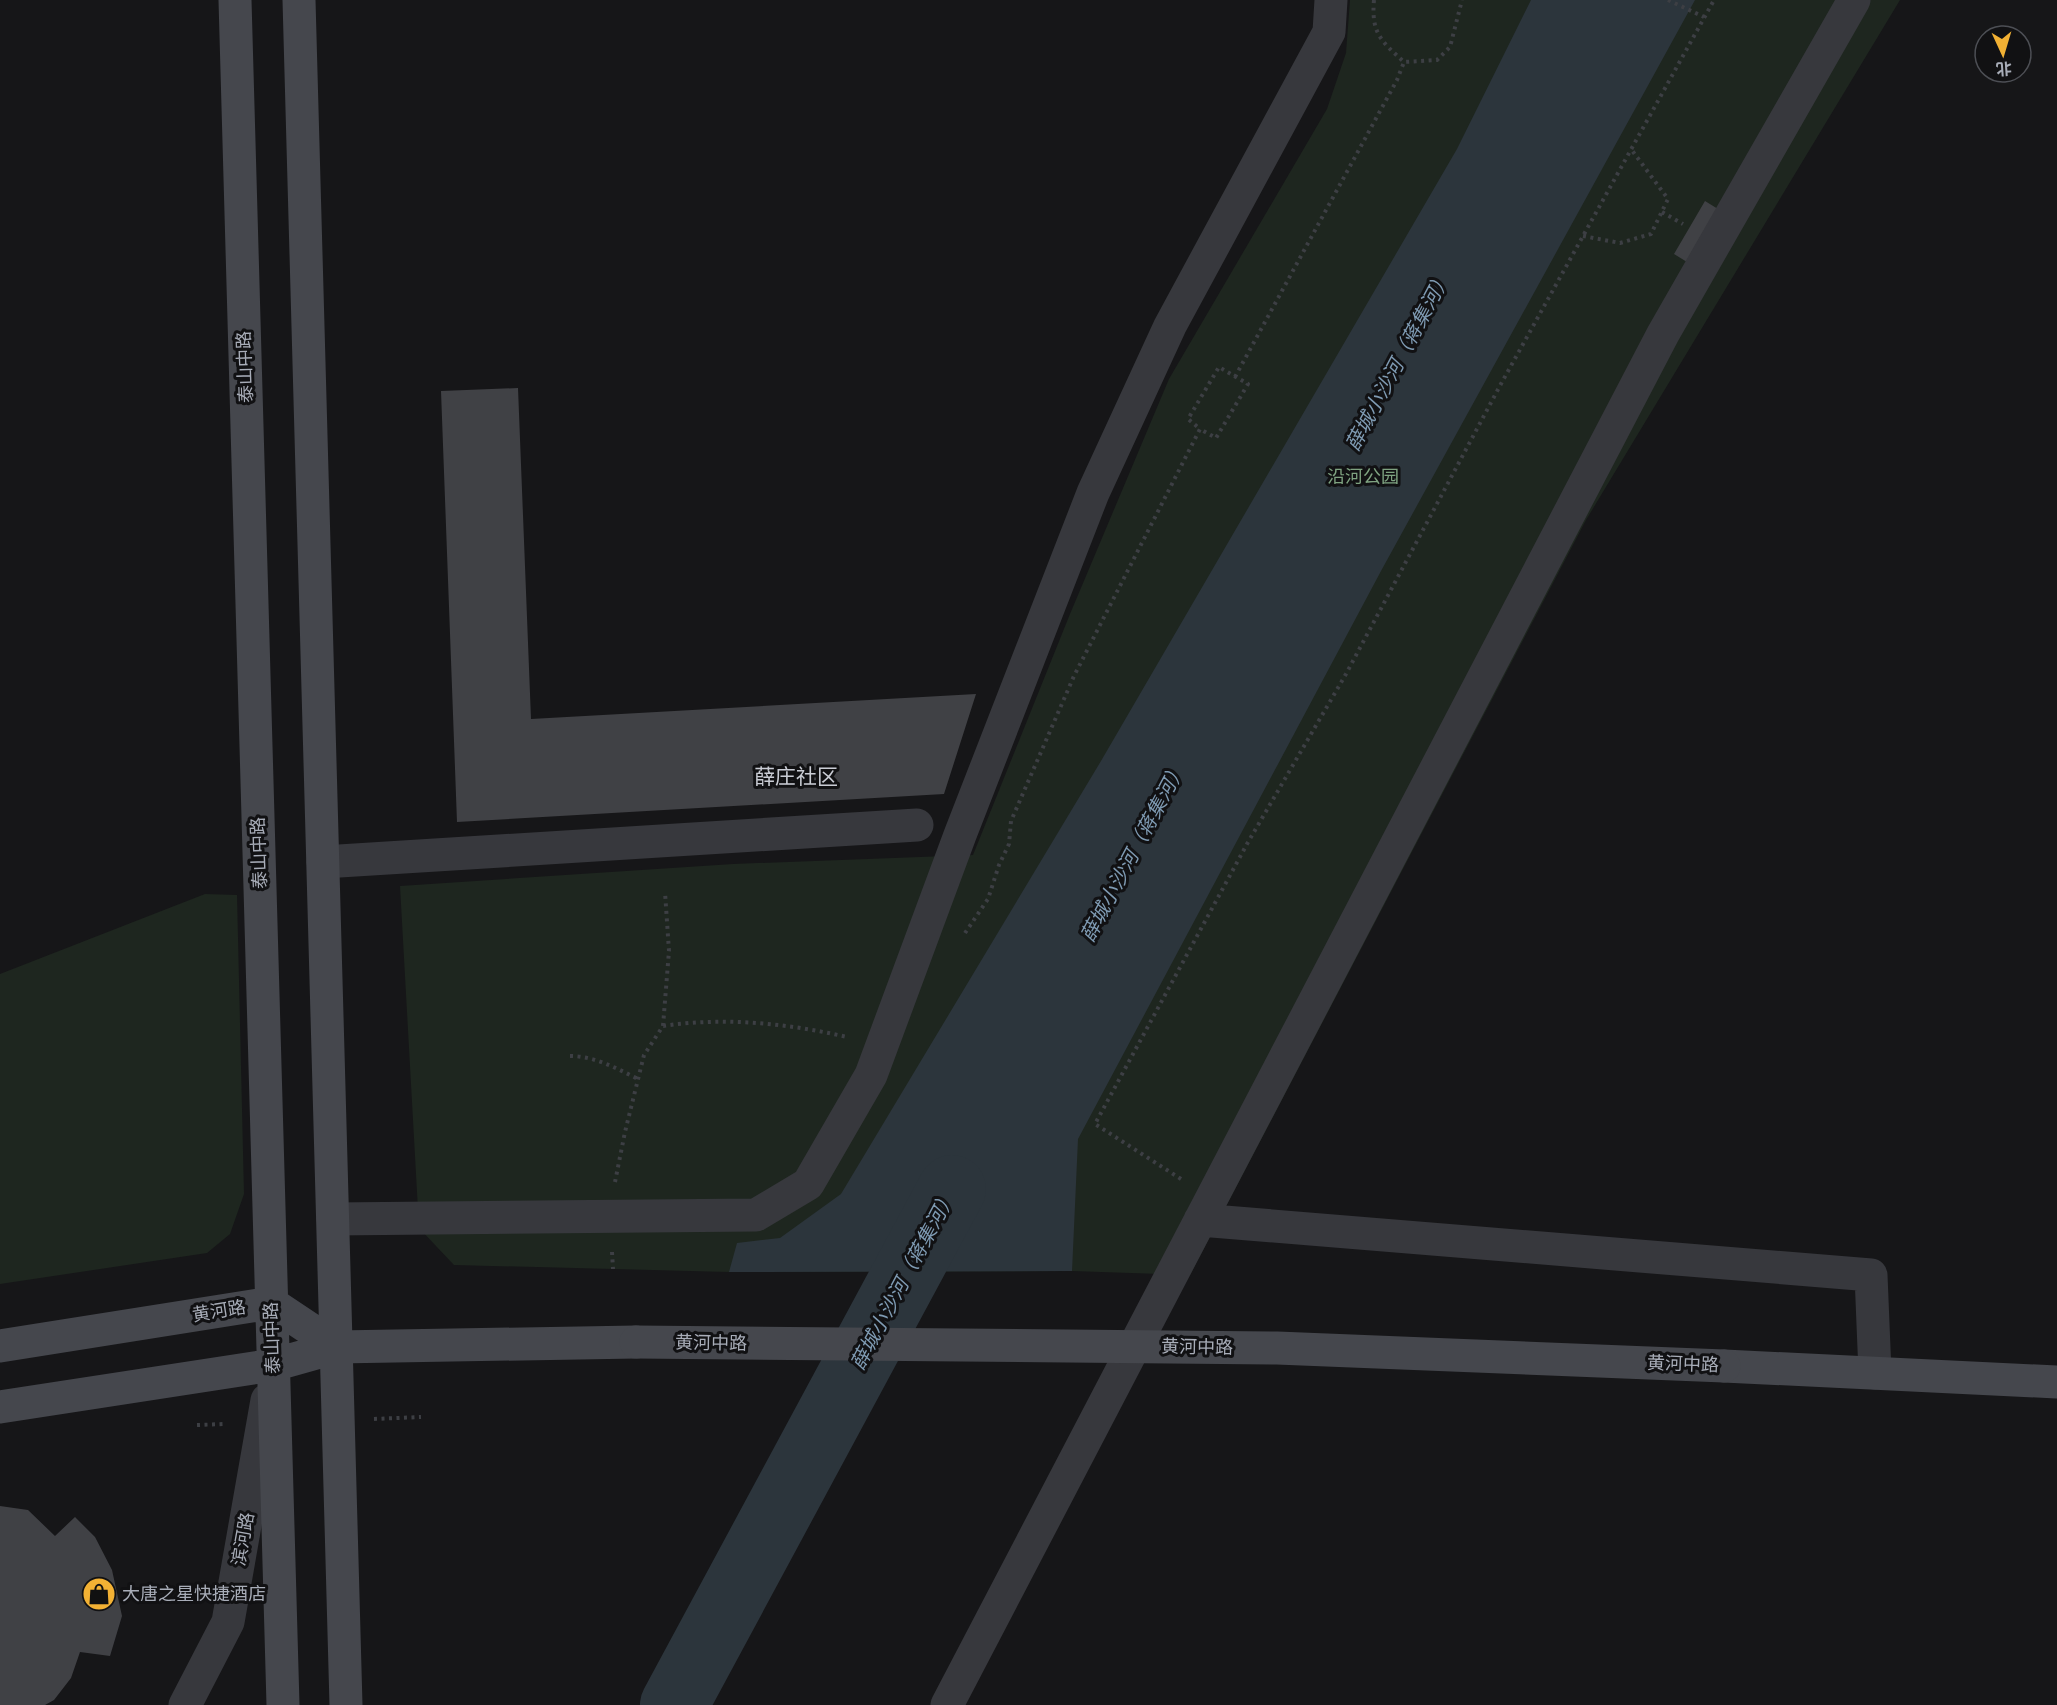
<svg xmlns="http://www.w3.org/2000/svg" width="2057" height="1705" font-family="Lato,'Noto Sans SC',sans-serif">
  <style>
    .green { fill: #1e261f }
    .water { fill: #2c353c }
    .lines { fill: none; stroke-linecap: round; stroke-linejoin: round }
    .river { stroke: #2c353c; stroke-width: 68 }
    .building { fill: #404145 }
    .path { stroke: #3d3f44; stroke-width: 4; stroke-dasharray: 3 4.5; stroke-linecap: butt }
    .street { stroke: #37383d; stroke-width: 33 }
    .secondary { stroke: #45474d; stroke-width: 33 }
    .secondary-bridge { stroke: #45474d; stroke-width: 33 }
    .labels { text-anchor: middle; stroke-width: 6; stroke-linejoin: round; paint-order: stroke }
    .street-label { font-size: 18px; fill: #a8adb8; stroke: #111113 }
    .park-label { font-size: 18px; fill: #7fa381; stroke: #111113 }
    .poi-label { font-size: 18px; fill: #a8adb8; stroke: #111113; text-anchor: start }
    .water-label { font-size: 20px; font-style: italic; fill: #7f9bb3; stroke: #111113 }
    .quarter-label { font-size: 21px; fill: #c9ccd4; stroke: #111113 }
  </style>
  <rect width="100%" height="100%" fill="#161618"/>
  <path class="green" d="M1350,0h550l-314,520 -396,755 -118,-4 -343,1 -275,-7 -35,-37 -19,-342 333,-22 240,-9 97,-241 99,-235 158,-270 19,-56z
    M205,894l32,1 7,299 -14,40 -23,19 -207,31v-310z"/>
  <path class="water" d="M1531,0h164l-314,571 -303,568 -6,132 -343,1 8,-29 43,-5 61,-44 260,-433 356,-612z"/>
  <g class="lines">
    <path class="river" d="M674,1705l278,-516"/>
  </g>
  <path class="building" d="M1705,201l26,16 -31,53 -26,-16z
    M518,388l13,331 445,-25 -32,100 -487,28 -16,-431z
    M0,1506l28,4 27,26 20,-19 20,20 17,33 10,46 -12,40 -30,-4 -9,26 -17,22 -9,5h-45z"/>
  <g class="lines">
    <path class="path" d="M1374,0c-3,33 7,41 30,62l33,-2 13,-13 12,-47
      M1668,0l36,17
      M1662,212l21,12
      M1583,236l37,7 31,-9 17,-35 -37,-50
      M1235,377l162,-297 7,-18
      M965,933l23,-34 11,-34 10,-21 2,-23 63,-145 126,-247 16,9 32,-54 -29,-17 -31,52 12,10
      M663,1026l6,-75 -4,-59
      M570,1056c24,0 46,12 68,23
      M1181,1179l-86,-55 152,-280 99,-170 156,-292 212,-382
      M615,1182l10,-50 19,-77 19,-29c61,-9 123,-3 184,11
      M612,1252l1,17
      M374,1419l47,-2
      M197,1425l28,-1"/>
    <path class="street" d="M323,862l594,-37
      M333,1219l423,-4 52,-31 63,-109 89,-240 133,-342 77,-167 159,-294 2,-32
      M1200,1220l671,55 4,98
      M185,1705l43,-83 39,-222
      M947,1705l716,-1371 191,-334"/>
    <path class="secondary" d="M235,0l48,1705
      M299,0l47,1705
      M0,1346l271,-43 66,44
      M1724,1366l333,16
      M0,1407l273,-42 64,-18 299,-5"/>
    <path class="secondary-bridge" d="M636,1342l641,6 447,18"/>
  </g>
  <defs>
    <symbol id="shop-disc" viewBox="-11 -11 22 22"><circle r="9.5" fill="#f2b134" stroke="#111113"/><path d="M-5-2.5h2.3a2.7 3.5 0 0 1 5.4 0H5L5.5 6h-11ZM-1.5-2.5h3a1.5 2.3 0 0 0-3 0Z" fill="#111"/></symbol>
  </defs>
  <g fill-rule="evenodd">
    <use href="#shop-disc" x="80" y="1575" width="38" height="38"/>
  </g>
  <g class="labels">
    <g class="street-label">
      <text transform="translate(245 367) rotate(-92)" y="6">泰山中路</text>
      <text transform="translate(259 853) rotate(-92)" y="6">泰山中路</text>
      <text transform="translate(219 1311) rotate(-9)" y="6">黄河路</text>
      <text transform="translate(272 1338) rotate(-92)" y="6">泰山中路</text>
      <text transform="translate(711 1343) rotate(1)" y="6">黄河中路</text>
      <text transform="translate(1197 1347) rotate(1)" y="6">黄河中路</text>
      <text transform="translate(1683 1364) rotate(2)" y="6">黄河中路</text>
      <text transform="translate(243 1539) rotate(-80)" y="6">滨河路</text>
    </g>
    <g class="park-label">
      <text x="1363" y="483">沿河公园</text>
    </g>
    <g class="poi-label">
      <text x="122" y="1600">大唐之星快捷酒店</text>
    </g>
    <g class="water-label">
      <text transform="translate(1398 361) rotate(-62)" y="7">薛城小沙河（蒋集河）</text>
      <text transform="translate(1133 852) rotate(-62)" y="7">薛城小沙河（蒋集河）</text>
      <text transform="translate(903 1280) rotate(-62)" y="7">薛城小沙河（蒋集河）</text>
    </g>
    <g class="quarter-label">
      <text x="796" y="784">薛庄社区</text>
    </g>
  </g>
  <g transform="translate(2003 54) rotate(176)"><circle r="28" fill="#111113" stroke="#4d4f55" stroke-width="1.5"/>
  <path d="M0-4.5L10 22L0 15L-10 22Z" fill="#f2b134"/>
  <text y="-9" font-size="16" font-weight="bold" text-anchor="middle" fill="#a8adb8">北</text>
  </g>
</svg>
